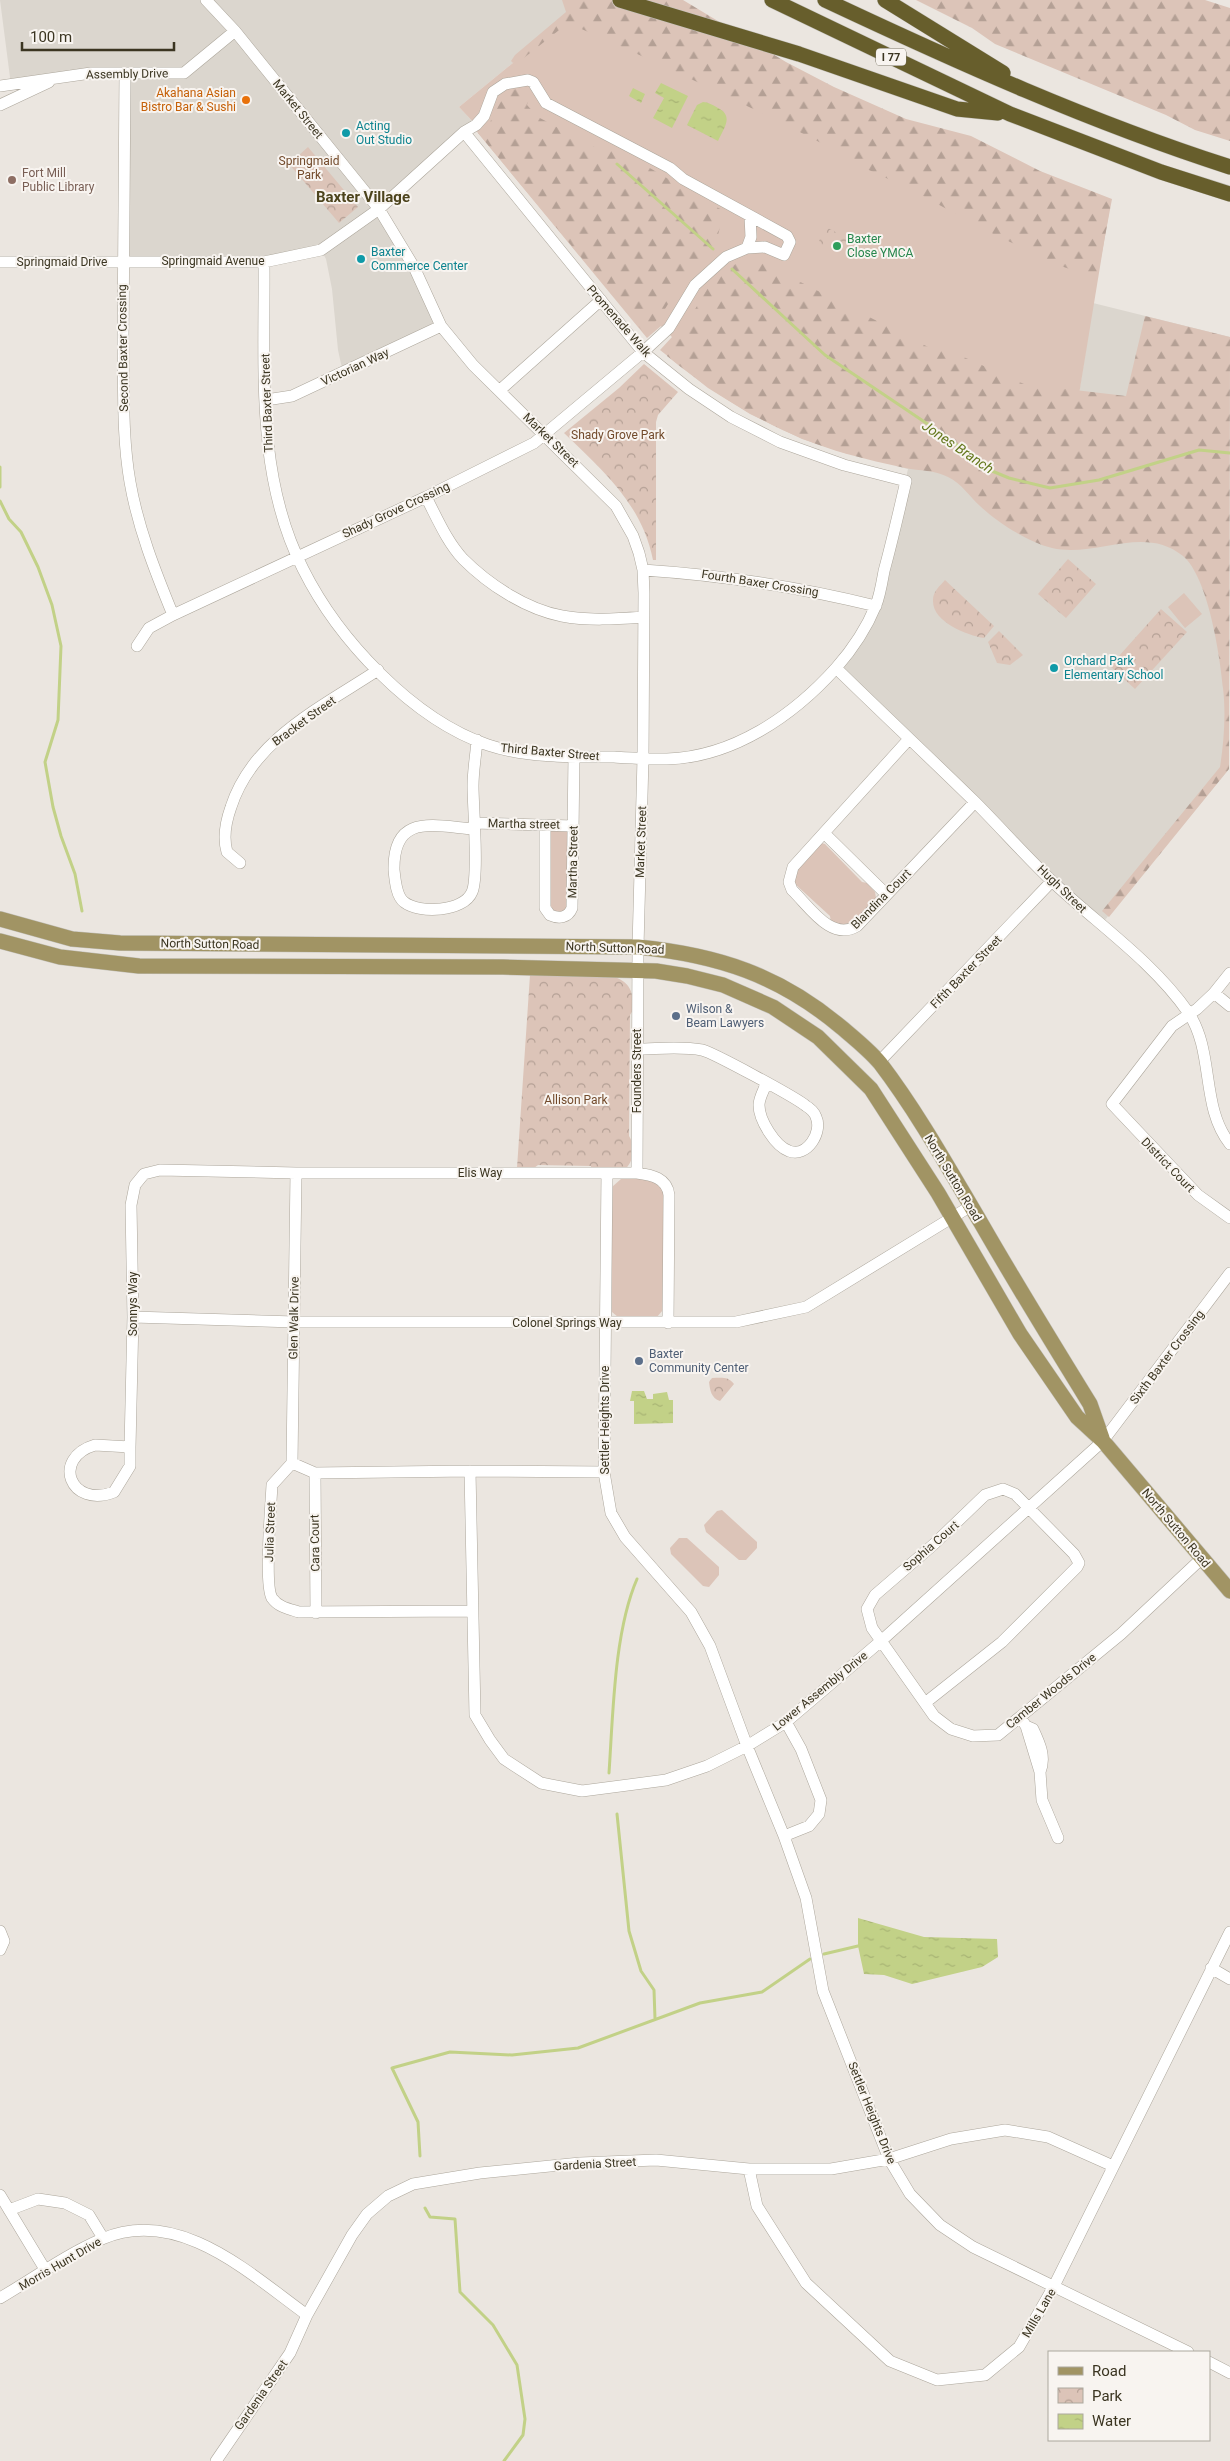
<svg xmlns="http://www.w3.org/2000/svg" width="1230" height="2461" font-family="Roboto,sans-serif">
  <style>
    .built { fill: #dbd6ce }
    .grass { fill: #dcc4b8 }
    .forest { fill: url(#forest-firs) }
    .park { fill: url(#park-crowns) }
    .water { fill: url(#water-ripples) }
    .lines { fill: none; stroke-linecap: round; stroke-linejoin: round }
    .stream { stroke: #c2d187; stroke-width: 3 }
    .minor-casing { stroke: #aca69b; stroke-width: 12 }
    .major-casing { stroke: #c4c2bc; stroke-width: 16 }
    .highway-casing { stroke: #c4c2bc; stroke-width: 16 }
    .minor { stroke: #fff; stroke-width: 11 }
    .major { stroke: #a19464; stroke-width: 15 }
    .highway { stroke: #675e2c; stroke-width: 15 }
    .food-dot { fill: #e8710a; stroke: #f8f4f0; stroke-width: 2 }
    .culture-dot { fill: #0f9aa8; stroke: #f8f4f0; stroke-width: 2 }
    .education-dot { fill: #8d6e63; stroke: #f8f4f0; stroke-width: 2 }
    .leisure-dot { fill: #2e9e5b; stroke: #f8f4f0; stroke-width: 2 }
    .service-dot { fill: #5c6f8a; stroke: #f8f4f0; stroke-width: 2 }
    .labels { text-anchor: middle; stroke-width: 4; stroke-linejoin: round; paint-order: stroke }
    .shield { fill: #f8f4f0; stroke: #746e5f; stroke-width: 1 }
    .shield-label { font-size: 11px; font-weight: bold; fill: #3b3521 }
    .street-label { font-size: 12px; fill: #3b3521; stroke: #f8f4f0 }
    .food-label { font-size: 12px; fill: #c56008; stroke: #f8f4f0; text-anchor: end }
    .culture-label { font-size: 12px; fill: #0d838f; stroke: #f8f4f0; text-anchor: start }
    .park-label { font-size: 12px; fill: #724a2b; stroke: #f8f4f0 }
    .education-label { font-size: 12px; fill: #785e54; stroke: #f8f4f0; text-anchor: start }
    .leisure-label { font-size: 12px; fill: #27864d; stroke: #f8f4f0; text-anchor: start }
    .service-label { font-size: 12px; fill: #4e5e75; stroke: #f8f4f0; text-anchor: start }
    .water-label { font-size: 14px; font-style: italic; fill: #63771b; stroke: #f8f4f0 }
    .quarter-label { font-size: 15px; font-weight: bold; fill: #4d441d; stroke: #f8f4f0 }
  </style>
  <defs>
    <pattern id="forest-firs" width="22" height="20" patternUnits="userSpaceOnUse" patternTransform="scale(1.25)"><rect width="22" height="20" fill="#dcc4b8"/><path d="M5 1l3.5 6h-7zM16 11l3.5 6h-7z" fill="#b4a095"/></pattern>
    <pattern id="park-crowns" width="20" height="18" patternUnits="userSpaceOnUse" patternTransform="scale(1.25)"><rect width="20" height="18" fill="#dcc4b8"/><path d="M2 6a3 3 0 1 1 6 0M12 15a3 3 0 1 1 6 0" fill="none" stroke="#b4a095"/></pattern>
    <pattern id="water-ripples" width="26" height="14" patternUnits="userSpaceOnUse" patternTransform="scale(1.25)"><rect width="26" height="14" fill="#c2d187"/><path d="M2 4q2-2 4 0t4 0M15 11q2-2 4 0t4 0" fill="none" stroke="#a8b474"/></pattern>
  </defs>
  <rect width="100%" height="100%" fill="#ebe6e0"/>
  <path class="built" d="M0,0h590l-131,107 17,18 -97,84 62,117 -98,47 -5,-23 -6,-61 -6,-30 -5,-9 -57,12h-141l2,-188 -114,11z
    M1093,303l137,34 -1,432 -129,157 -264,-258 40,-62 32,-137 -12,-3 178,-41z"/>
  <path class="grass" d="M590,0l228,83 291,129 -35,213 -226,29 -46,-15 -52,-25 -42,-26 -48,-38 12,-13 -11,-11 -14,12 -174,-211 3,-2 -17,-18z
    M1184,593l18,21 -17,14 -17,-21z
    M548,830h21v77l-4,6 -15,-1z
    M821,843l4,1 37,38 5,1 8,9 1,6c-15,16 -22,32 -45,24l-1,-6 -35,-32v-12z
    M621,1179c20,0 30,-4 43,13l-1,118 -7,8 -38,-1 -6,-5v-125z
    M722,1510l35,32v6l-11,12h-7l-33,-28 -2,-7 13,-14z
    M679,1538h8l32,29v8l-10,12 -6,-1 -32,-32 -1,-6z"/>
  <path class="forest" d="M562,0h121l103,62 48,25 72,32 65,17 69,35 72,28 -15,80 -36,-13 -76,-36 -73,-40 -56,-26 -6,-6c-92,-48 -186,-93 -282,-135l-48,38 -7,2 -2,-2 4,-6 51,-43z
    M916,0h289l25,8v133l-35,-11 -29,-15 -171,-71 -23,-16z
    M526,89c6,6 3,9 1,16l11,12 66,35 4,-7c40,20 77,45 116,66l-9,36 -27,25 -28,45 -16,16 -166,-200c5,-4 10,-8 14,-14 10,-17 7,-32 34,-30z
    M740,260h17l179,91 3,-5 85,38 102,12 19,-80 85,21 -1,432 -120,148 -7,-6 118,-144c4,-26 6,-53 3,-79 -3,-33 -15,-111 -40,-132 -39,-32 -86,2 -131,-8 -24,-6 -54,-25 -72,-42 -11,-10 -18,-22 -32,-29 -14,-7 -28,-6 -43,-9 -19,-4 -39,-9 -58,-14 -67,-19 -126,-54 -180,-98l42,-70z"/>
  <path class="park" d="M308,147l50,60 -19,16 -50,-59z
    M826,227l30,16 -8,15 -30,-15z
    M644,364l34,28 -20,23 -2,7v138h-3c-11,-56 -50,-89 -89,-127l55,-45z
    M1068,559l28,25 -30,34 -28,-24z
    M945,580l49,46 -10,12c-17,-3 -52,-16 -51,-38 0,-9 7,-14 12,-20z
    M1161,609l26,23 -52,57 -25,-23z
    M999,631l24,24 -13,10 -13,-2 -9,-21z
    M530,975l80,1c15,3 23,11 23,28 0,5 0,7 -3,11l-1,121c6,9 5,25 -3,32l-35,1v-3l-53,-1 -4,3h-17z
    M712,1378c9,0 16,-2 22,6l-14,17c-9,-3 -10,-11 -11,-19z"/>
  <path class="water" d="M661,83l27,13 -16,32 -19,-10 11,-20 -9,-5z
    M633,88l12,6 -4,9 -12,-7z
    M703,102c5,0 10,3 15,6 16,8 6,20 0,33l-31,-16 10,-20z
    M632,1391h12l3,8h6v-5l14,-2 2,8h4v23l-39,1v-23h-4z
    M858,1918l66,19 73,2 1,18 -16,10 -70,17 -28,-9 -20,-1 -6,-28z"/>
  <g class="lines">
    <path class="stream" d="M617,164l96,85
      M732,269l93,86 113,76 54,40 17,7 41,10 49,-8 100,-30 31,3
      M0,467v20
      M0,501l9,18 12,13 17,35 14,38 9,41 -3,74 -13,42 8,45 8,29 14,38 7,37
      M609,1773c4,-58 5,-141 28,-194
      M617,1814l12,117 12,40 13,19 1,29
      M824,1954l34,-8
      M420,2156l-2,-34 -26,-54 58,-16 62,3 66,-7 122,-45 62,-11 48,-33
      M425,2208l5,9 25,2 5,73 33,33 24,40 8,54 -2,16 -19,26"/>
    <defs>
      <path id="minor" d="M206,0l29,31 144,178 35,58 27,59 32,39 143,141 17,30 6,17 4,17 1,23 -1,165 -5,189 -1,226
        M125,74c0,90 -2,179 -2,268 1,47 -1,94 7,140 8,46 25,89 43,133
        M0,86l91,-13h93l51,-42
        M0,105l49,-23
        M747,248l4,-11 -1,-21
        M0,262h264l57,-12 58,-41 85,-77 12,-7 8,-9 9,-24 12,-8 23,-4 5,2 13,21 124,65 13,11 104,57 3,6 -6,13 -19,-8 -18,1 -21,9 -31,28 -26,43 -26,24 -109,91 -108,54 -253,118 -24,13 -12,18
        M264,262c1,103 -9,213 39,307 35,70 109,150 185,176 39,13 86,12 126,12 18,1 35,2 53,2 66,-2 126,-43 169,-91 15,-17 31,-41 40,-63 4,-10 6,-23 8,-34 8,-29 15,-60 22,-90l-62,-16 -64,-23 -49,-25 -42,-28 -46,-37 -179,-220
        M500,390l101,-90
        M266,400l26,-4 149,-70
        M426,497c11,21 21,45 37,62 26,26 63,50 99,57 26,5 54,3 81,1
        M643,570c78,5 156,17 233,36
        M836,668c46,45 93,89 139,134 27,27 52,56 80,82 44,41 98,78 133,128 27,40 12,94 42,132
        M909,739l-116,128 -4,15 3,8c17,16 39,52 65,36l118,-124
        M474,823l99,3
        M545,825v83l5,7c9,4 18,3 22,-7l2,-152
        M474,829c-41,-3 -81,-16 -80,41 1,9 2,26 10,32 15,12 60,10 68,-10 7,-15 1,-85 1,-106 0,-16 3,-31 4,-46
        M824,833l62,61
        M240,863l-13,-11c-4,-14 -1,-31 4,-45 22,-68 91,-100 147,-137
        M1230,973l-16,20 -17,16 -25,17 -60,78 86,91 32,23
        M1214,993l16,13
        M637,1049c20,0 44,-3 65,1 10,2 95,48 104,56 4,2 9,7 10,11 7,15 -9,41 -27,34 -14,-5 -30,-31 -30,-46 0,-7 5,-15 7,-21
        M879,1062l173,-181
        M607,1173l-3,299 7,41 14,24 66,75 19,34 37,100 37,90 22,62 17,93 66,168 21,35 30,31 33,22 215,105
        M133,1317l162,5h441l70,-15 165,-101
        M95,1445l35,2v19l-16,26c-44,17 -63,-34 -19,-47z
        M130,1447l3,-130 -2,-112 4,-20 9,-11 16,-4 136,3h341c15,2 30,5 32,22l-1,128
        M292,1463l-20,22c-1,20 -8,100 0,113 6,9 17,11 27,14l174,-1
        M292,1463l23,10 155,-2 134,1
        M292,1463l4,-290
        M470,1471l5,244 15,25 14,19 37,24 41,8 84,-11 41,-14 40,-20 39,-24 95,-81 222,-200 127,-168
        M315,1473l1,140
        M925,1703l77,-61 75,-75 2,-4 -5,-9 -59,-60 -12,-5 -18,6 -52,50 -58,50 -8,14 5,19 62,88 17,13 22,7 25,-1 123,-101 80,-75
        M1020,1717l6,9 14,46c6,-15 0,-28 -7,-43l-7,-3
        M1040,1772l2,28 16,38
        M784,1836l25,-10 10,-12 2,-14 -20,-51 -15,-27
        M0,1931l4,10 -4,9
        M1211,1968l19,11
        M749,2169l8,37 49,77 84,78 47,19 48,-5 34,-28 35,-61 176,-354
        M0,2195l46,76
        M9,2210l29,-11 27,4 24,12 14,23
        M0,2298c34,-20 67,-44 102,-59 77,-33 148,35 205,76
        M1209,2362l21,11
        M216,2461l74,-108 17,-38 45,-80 15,-21 21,-18 25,-12 67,-11 100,-10 76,-3 93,9h82l58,-10 62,-20 54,-9 43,7 65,29"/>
      <path id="major" d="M0,919l72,20 48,4 518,4c80,8 141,28 203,80 13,11 28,23 39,36 38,50 69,106 101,160 35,61 72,121 109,181l12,34
        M0,941l60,16 79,9 364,1 153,4 31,5 36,9 50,22 45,30 53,52 67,104 82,141 57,83 26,24 127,150"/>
      <path id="highway" d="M620,0l179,54 158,55 41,4
        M772,0l238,114 151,58 69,22
        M825,0c132,62 265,122 405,167
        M885,0l118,73"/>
    </defs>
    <use href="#minor" class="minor-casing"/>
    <use href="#major" class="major-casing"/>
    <use href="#highway" class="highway-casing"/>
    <use href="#minor" class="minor"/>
    <use href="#major" class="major"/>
    <use href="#highway" class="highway"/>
  </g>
  <circle class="food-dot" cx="246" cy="100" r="5"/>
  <g class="culture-dot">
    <circle cx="346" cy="133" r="5"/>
    <circle cx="361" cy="259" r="5"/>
    <circle cx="1054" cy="668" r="5"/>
  </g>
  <circle class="education-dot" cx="12" cy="180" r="5"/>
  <circle class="leisure-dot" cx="837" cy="246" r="5"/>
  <g class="service-dot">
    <circle cx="676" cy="1016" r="5"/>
    <circle cx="639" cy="1361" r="5"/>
  </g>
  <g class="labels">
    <rect class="shield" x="876" y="48.5" width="30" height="17" rx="4"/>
    <g class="shield-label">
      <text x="891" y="61">I 77</text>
    </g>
    <g class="street-label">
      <text transform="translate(127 74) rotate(-1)" y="4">Assembly Drive</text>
      <text transform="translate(298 109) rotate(51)" y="4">Market Street</text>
      <text x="213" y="265">Springmaid Avenue</text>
      <text x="62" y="266">Springmaid Drive</text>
      <text transform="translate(619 321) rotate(49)" y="4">Promenade Walk</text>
      <text transform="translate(123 348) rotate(-91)" y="4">Second Baxter Crossing</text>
      <text transform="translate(355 367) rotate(-25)" y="4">Victorian Way</text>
      <text transform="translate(267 403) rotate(-92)" y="4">Third Baxter Street</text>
      <text transform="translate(551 440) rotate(44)" y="4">Market Street</text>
      <text transform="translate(396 510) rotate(-25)" y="4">Shady Grove Crossing</text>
      <text transform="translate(760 583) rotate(9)" y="4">Fourth Baxer Crossing</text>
      <text transform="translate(304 721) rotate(-36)" y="4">Bracket Street</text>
      <text transform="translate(550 752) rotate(5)" y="4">Third Baxter Street</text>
      <text transform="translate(524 824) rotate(1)" y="4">Martha street</text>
      <text transform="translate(641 842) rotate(-88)" y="4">Market Street</text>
      <text transform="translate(573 862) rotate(-89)" y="4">Martha Street</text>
      <text transform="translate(1062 889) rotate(44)" y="4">Hugh Street</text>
      <text transform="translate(881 899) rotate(-45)" y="4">Blandina Court</text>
      <text transform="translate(210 944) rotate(1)" y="4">North Sutton Road</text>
      <text transform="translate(615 948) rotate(2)" y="4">North Sutton Road</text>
      <text transform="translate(966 972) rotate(-46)" y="4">Fifth Baxter Street</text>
      <text transform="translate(637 1071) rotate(-90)" y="4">Founders Street</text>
      <text transform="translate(1168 1165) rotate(46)" y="4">District Court</text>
      <text x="480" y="1177">Elis Way</text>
      <text transform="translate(953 1178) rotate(59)" y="4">North Sutton Road</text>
      <text transform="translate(133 1304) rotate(-90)" y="4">Sonnys Way</text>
      <text transform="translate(294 1318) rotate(-89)" y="4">Glen Walk Drive</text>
      <text x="567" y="1327">Colonel Springs Way</text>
      <text transform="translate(1167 1357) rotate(-53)" y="4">Sixth Baxter Crossing</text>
      <text transform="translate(605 1420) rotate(-90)" y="4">Settler Heights Drive</text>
      <text transform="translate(1176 1528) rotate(50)" y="4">North Sutton Road</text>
      <text transform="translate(270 1532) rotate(-88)" y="4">Julia Street</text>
      <text transform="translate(315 1543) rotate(-91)" y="4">Cara Court</text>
      <text transform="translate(931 1546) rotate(-41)" y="4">Sophia Court</text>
      <text transform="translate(820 1691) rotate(-39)" y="4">Lower Assembly Drive</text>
      <text transform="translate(1051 1691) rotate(-39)" y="4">Camber Woods Drive</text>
      <text transform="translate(872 2113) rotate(68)" y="4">Settler Heights Drive</text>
      <text transform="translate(595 2164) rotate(-3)" y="4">Gardenia Street</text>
      <text transform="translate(60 2264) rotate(-30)" y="4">Morris Hunt Drive</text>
      <text transform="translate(1039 2313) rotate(-60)" y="4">Mills Lane</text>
      <text transform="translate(261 2395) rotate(-55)" y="4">Gardenia Street</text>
    </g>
    <g class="food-label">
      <text x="236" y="97">Akahana Asian<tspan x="236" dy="14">Bistro Bar &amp; Sushi</tspan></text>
    </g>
    <g class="culture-label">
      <text x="356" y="130">Acting<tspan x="356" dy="14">Out Studio</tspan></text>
      <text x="371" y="256">Baxter<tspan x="371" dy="14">Commerce Center</tspan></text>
      <text x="1064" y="665">Orchard Park<tspan x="1064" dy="14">Elementary School</tspan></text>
    </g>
    <g class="park-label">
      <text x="309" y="165">Springmaid<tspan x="309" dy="14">Park</tspan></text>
      <text x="618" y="439">Shady Grove Park</text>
      <text x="576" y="1104">Allison Park</text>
    </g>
    <g class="education-label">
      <text x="22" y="177">Fort Mill<tspan x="22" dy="14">Public Library</tspan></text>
    </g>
    <g class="leisure-label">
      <text x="847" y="243">Baxter<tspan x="847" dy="14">Close YMCA</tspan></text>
    </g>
    <g class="service-label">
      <text x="686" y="1013">Wilson &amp;<tspan x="686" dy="14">Beam Lawyers</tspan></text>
      <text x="649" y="1358">Baxter<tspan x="649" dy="14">Community Center</tspan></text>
    </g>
    <g class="water-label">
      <text transform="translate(958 447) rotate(34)" y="5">Jones Branch</text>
    </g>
    <g class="quarter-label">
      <text x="363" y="202">Baxter Village</text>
    </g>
  </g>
  <rect x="1048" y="2351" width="162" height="90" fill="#f8f4f0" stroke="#aca89d"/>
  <rect x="1058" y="2367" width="25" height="8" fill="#a19464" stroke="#aca89d"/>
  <text x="1092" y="2376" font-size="15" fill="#3b3521">Road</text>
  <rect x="1058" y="2388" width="25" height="15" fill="url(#park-crowns)" stroke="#aca89d"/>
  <text x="1092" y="2401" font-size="15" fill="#3b3521">Park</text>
  <rect x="1058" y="2414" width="25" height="15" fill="url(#water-ripples)" stroke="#aca89d"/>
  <text x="1092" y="2426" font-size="15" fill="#3b3521">Water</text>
  <path d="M22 42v8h152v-8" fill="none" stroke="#3b3521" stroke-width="2.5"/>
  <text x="30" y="42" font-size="15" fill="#3b3521" stroke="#f8f4f0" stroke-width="4" paint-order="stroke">100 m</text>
</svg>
